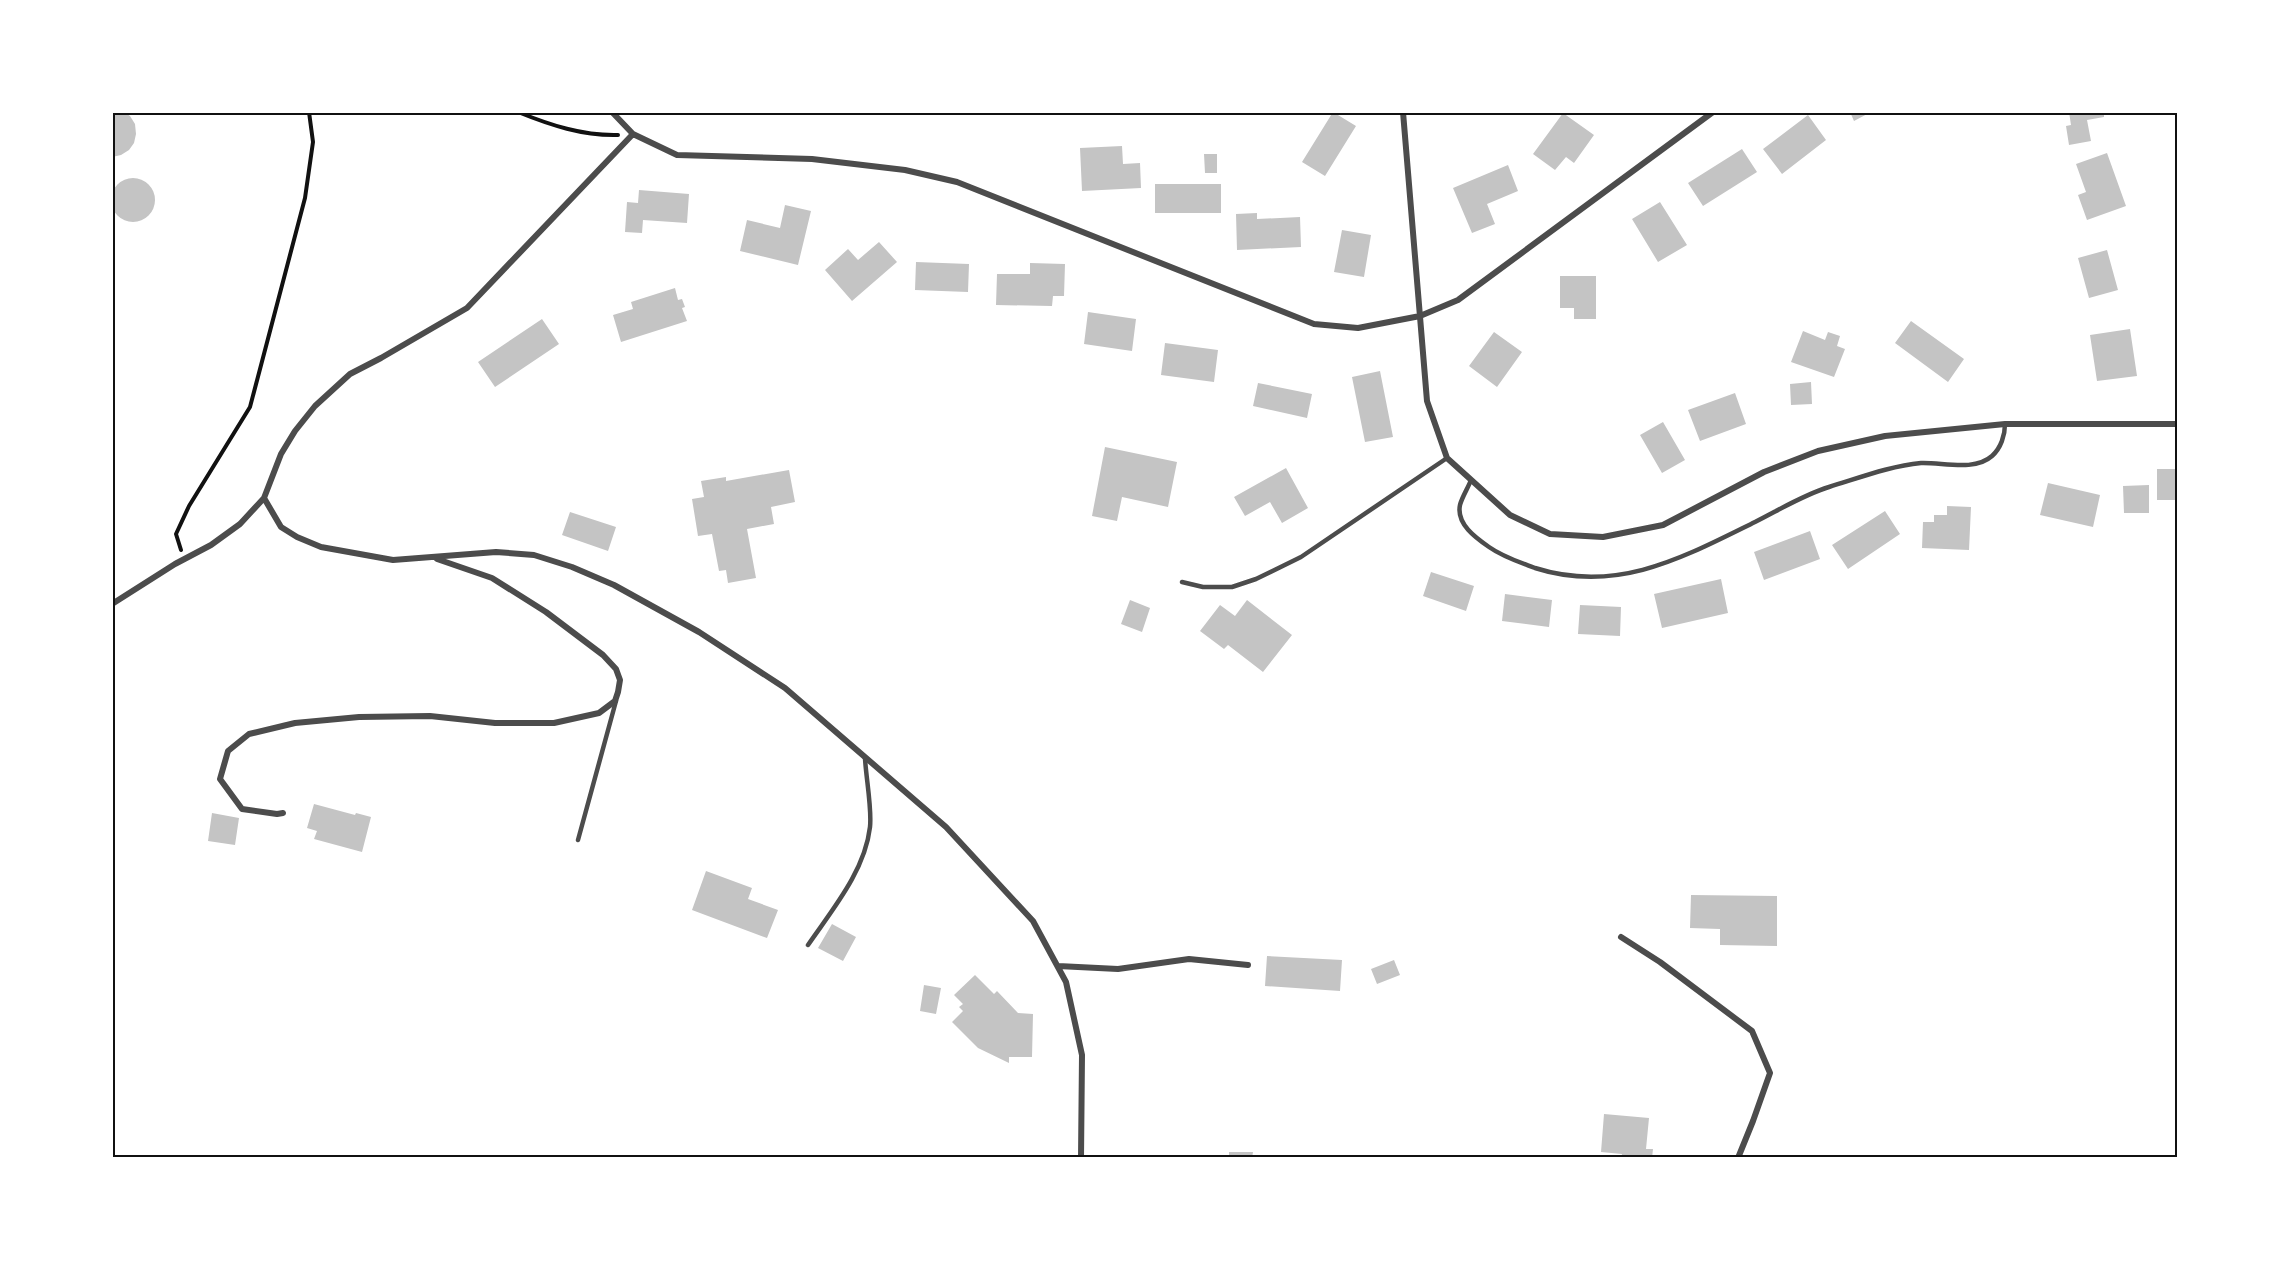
<svg xmlns="http://www.w3.org/2000/svg" width="2290" height="1270" font-family="Figtree,sans-serif">
  <style>
    .building { fill: #c4c4c4 }
    .lines { fill: none; stroke-linecap: round; stroke-linejoin: round }
    .path { stroke: #111; stroke-width: 4 }
    .service { stroke: #4c4c4c; stroke-width: 4.5 }
    .minor { stroke: #4c4c4c; stroke-width: 6 }
    .neatline { fill: none; stroke: #111; stroke-width: 2 }
  </style>
  <rect width="100%" height="100%" fill="#fff"/>
  <path class="building" d="M112,112h12l6,4 5,8 1,10 -2,9 -5,7 -8,5 -9,2z
    M1333,112l23,14 -31,50 -23,-14z
    M1850,112h21l-17,9z
    M2069,112h35v5l-17,3 4,21 -22,4 -3,-19 5,-1z
    M1563,113l31,22 -20,28 -8,-6 -11,13 -22,-16z
    M1808,115l18,25 -44,34 -19,-25z
    M1122,146l1,18 17,-1 1,25 -59,3 -2,-43z
    M1742,149l15,23 -54,34 -15,-23z
    M2107,153l19,53 -39,14 -9,-25 8,-3 -10,-28z
    M1204,154h13v19h-12z
    M1508,165l10,26 -31,13 8,20 -23,9 -19,-45z
    M111 200a22 22 0 1 1 44 0a22 22 0 1 1-44 0Z
    M1155,184h66v29h-66z
    M639,190l50,4 -2,29 -44,-3 -1,13 -17,-1 2,-30 11,1z
    M1660,202l27,43 -29,17 -26,-43z
    M785,205l26,6 -13,54 -58,-14 7,-31 33,8z
    M1257,213v6l43,-2 1,30 -64,3 -1,-36z
    M1342,230l29,5 -7,42 -30,-5z
    M879,242l18,20 -45,39 -27,-31 23,-21 10,11z
    M2107,250l11,40 -29,8 -11,-40z
    M916,262l53,2 -1,28 -53,-2z
    M1030,263l35,1 -1,32h-11l-1,10 -56,-1 1,-31h33z
    M1560,276h36v43h-22v-11h-14z
    M675,288l3,12 4,-1 3,8 -3,1 5,13 -66,21 -8,-27 20,-6 -2,-7z
    M1088,312l48,7 -4,32 -48,-7z
    M542,319l17,25 -64,43 -17,-25z
    M1911,321l53,38 -16,23 -53,-39z
    M2130,329l7,47 -40,5 -7,-46z
    M1803,331l22,9 3,-8 12,4 -3,10 8,3 -11,28 -43,-15z
    M1494,332l28,20 -25,35 -28,-21z
    M1165,343l53,7 -4,32 -53,-7z
    M1380,371l13,66 -28,5 -13,-65z
    M1811,382l1,22 -21,1 -1,-21z
    M1258,383l54,11 -5,24 -54,-12z
    M1735,393l11,31 -46,17 -12,-31z
    M1663,422l22,38 -23,13 -22,-38z
    M1105,447l72,15 -9,45 -46,-10 -5,24 -25,-5z
    M1286,468l22,40 -26,15 -12,-21 -25,14 -11,-19z
    M2157,469h21v31h-21z
    M789,470l6,32 -24,5 3,17 -27,5 9,49 -28,5 -2,-13 -7,1 -7,-37 -14,2 -6,-37 12,-2 -3,-16 25,-4v4z
    M2048,483l52,12 -7,32 -53,-12z
    M2149,485v28h-25l-1,-27z
    M1947,506l24,1 -2,43 -47,-2 1,-26h11v-7h13z
    M1885,511l15,23 -52,35 -16,-24z
    M570,512l46,15 -8,24 -46,-16z
    M1810,531l10,28 -56,21 -10,-28z
    M1431,572l43,14 -8,25 -43,-15z
    M1721,579l7,34 -66,15 -8,-34z
    M1505,594l47,6 -3,27 -47,-6z
    M1130,600l20,8 -8,24 -21,-8z
    M1247,600l45,35 -29,37 -35,-27 -4,4 -24,-18 20,-26 15,11z
    M1580,605l41,2 -1,29 -42,-2z
    M314,804l41,11 1,-2 15,4 -9,35 -48,-13 3,-8 -10,-3z
    M212,813l27,5 -4,27 -27,-4z
    M706,871l46,17 -4,11 30,11 -11,28 -75,-28z
    M1691,895l86,1v50l-57,-1v-16l-30,-1z
    M832,924l24,13 -13,24 -25,-13z
    M1267,956l75,4 -2,31 -75,-5z
    M1394,960l6,15 -23,9 -6,-15z
    M975,975l19,19 3,-3 21,22 15,1 -1,43h-23v6l-31,-15 -26,-26 11,-11 -4,-4 4,-3 -9,-9z
    M924,985l17,3 -5,26 -16,-3z
    M1604,1114l45,4 -3,31h7l-1,9h-31l1,-4 -21,-2z
    M1229,1152h24l-1,6h-23z"/>
  <g class="lines">
    <path class="path" d="M518,112c32,13 65,24 100,23
      M181,550l-5,-16 13,-28 61,-99 55,-209 8,-56 -4,-30"/>
    <path class="service" d="M1471,480c-3,8 -9,17 -11,25 -4,19 16,33 29,42 14,10 30,15 46,21 82,26 147,-10 220,-46 24,-12 48,-27 74,-35 30,-9 61,-21 92,-24 21,-1 53,9 71,-7 9,-8 13,-21 13,-32
      M1182,582l21,5h29l24,-8 45,-22 146,-99
      M578,840l38,-139
      M808,945c24,-35 57,-74 62,-118 2,-19 -4,-49 -5,-69"/>
    <path class="minor" d="M612,112l21,22 44,21 135,4 93,11 52,12 357,142 44,4 62,-12 38,-16 255,-188
      M1403,112l24,289 20,57 63,57 40,19 53,3 60,-12 101,-53 54,-21 67,-15 120,-12h173
      M264,498l17,29 16,10 24,10 72,13 103,-8 38,3 38,12 42,18 85,47 86,56 161,139 87,94 33,61 16,73 -1,103
      M112,604l63,-40 36,-19 29,-21 24,-26 17,-44 14,-23 20,-25 35,-32 31,-16 86,-50 166,-174
      M283,813l-6,1 -35,-5 -22,-30 8,-28 21,-17 46,-11 64,-6 71,-1 65,7h59l45,-10 16,-12 3,-9 2,-12 -4,-11 -13,-14 -57,-43 -54,-34 -55,-19
      M1621,937l39,25 92,69 18,42 -17,48 -15,37
      M1058,966l60,3 71,-10 59,6"/>
  </g>
  <rect width="2290" height="1270" fill="none" stroke="#ffffff" stroke-width="228"/>
  <rect x="114" y="114" width="2062" height="1042" class="neatline"/>
</svg>
